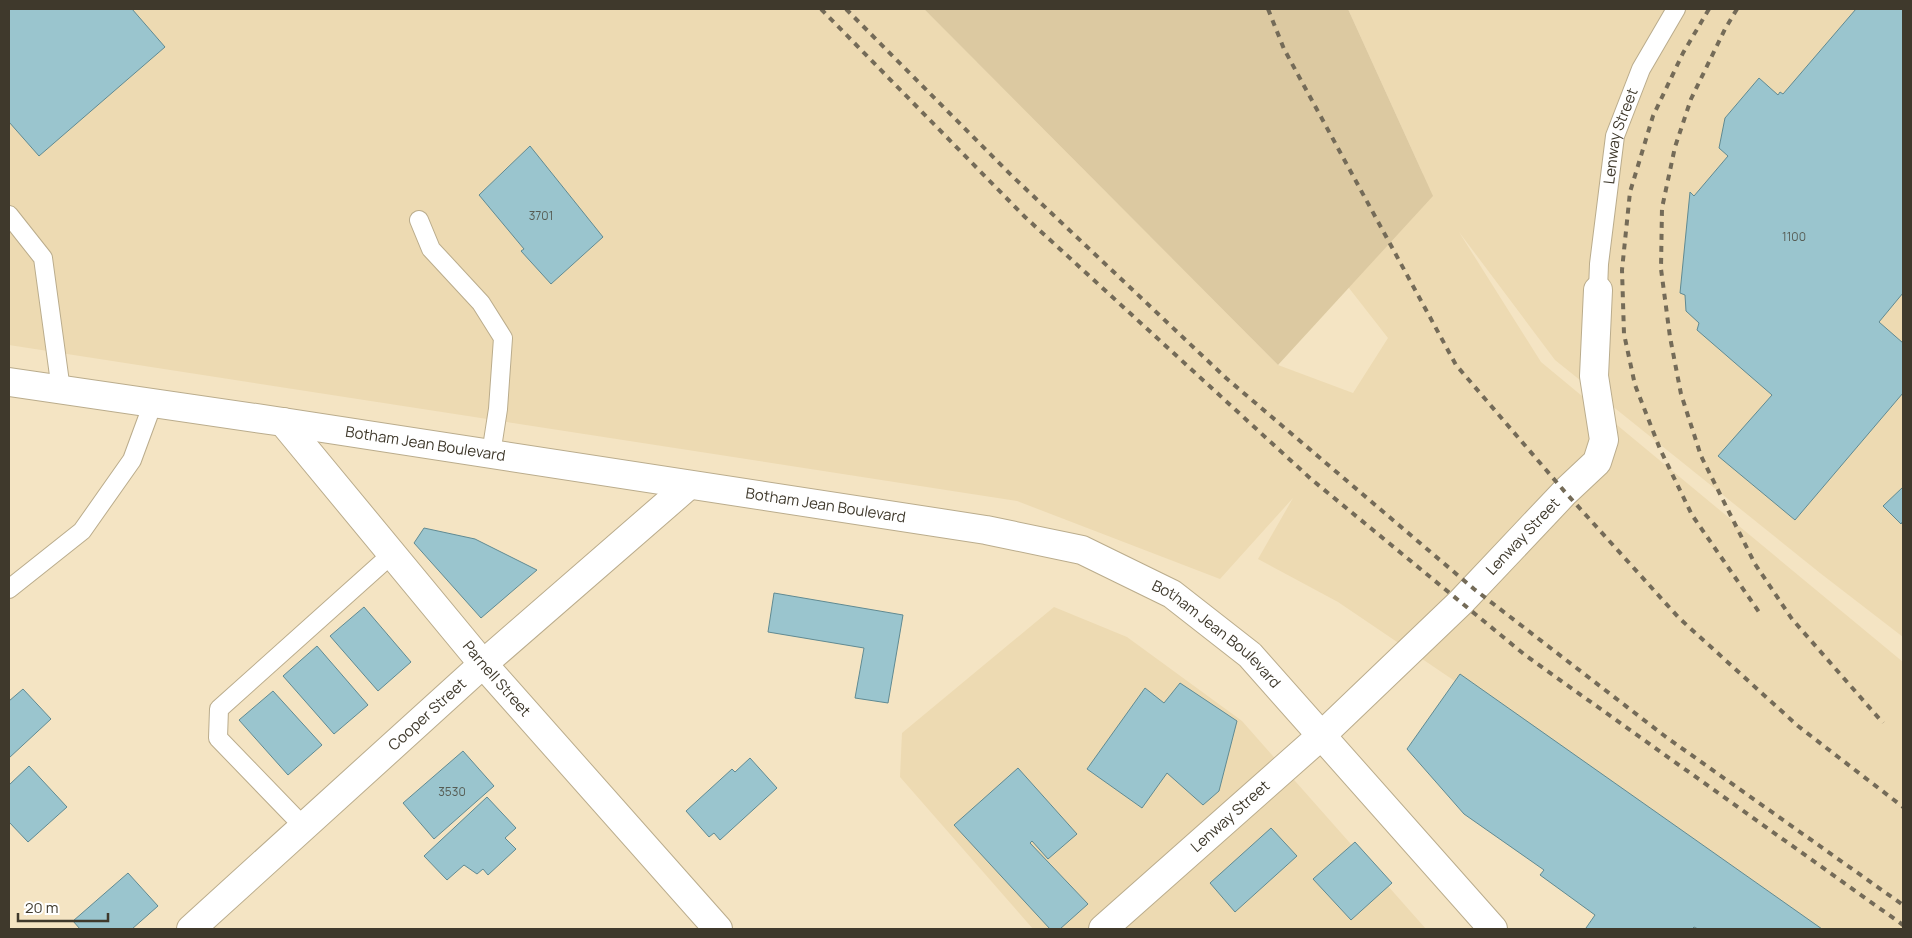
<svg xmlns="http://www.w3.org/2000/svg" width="1912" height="938" font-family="Manrope,sans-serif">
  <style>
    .built { fill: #eddab2 }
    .green { fill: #dcc9a1 }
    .building { fill: #9ac5ce; stroke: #608a92 }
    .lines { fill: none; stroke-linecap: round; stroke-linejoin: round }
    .service-casing { stroke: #baac8c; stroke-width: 20 }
    .minor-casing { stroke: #baac8c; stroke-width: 30 }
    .secondary-casing { stroke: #baac8c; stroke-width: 30 }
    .service { stroke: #fff; stroke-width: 18 }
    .minor { stroke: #fff; stroke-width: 28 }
    .secondary { stroke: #fff; stroke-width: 28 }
    .rail { stroke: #746b58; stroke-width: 4; stroke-dasharray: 6 6; stroke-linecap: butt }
    .labels { text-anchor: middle; stroke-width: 4; stroke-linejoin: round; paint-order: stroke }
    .number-label { font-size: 12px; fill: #565c54 }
    .street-label { font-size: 15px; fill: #3f392c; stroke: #fff }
  </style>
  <rect width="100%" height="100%" fill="#f4e4c3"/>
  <path class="built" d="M9,9h915l354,356 75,28 35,-55 -89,-114 124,-50 -75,-165h555v628l-83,-64 -265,-213 -96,-128 82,130 362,300v267h-82l-483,-327 -80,-43 35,-61 -73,81 -203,-78 -1008,-156z
    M1054,607l73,30 115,84 184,208h-393l-133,-152 2,-44z"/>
  <path class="green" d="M924,9h424l85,187 -155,169z"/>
  <path class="building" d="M9,9h123l33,38 -126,109 -30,-34z
    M1856,9h47v284l-24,29 24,21v50l-108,127 -77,-64 54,-61 -75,-65 2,-7 -13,-12 -1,-16 -5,-2 10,-101 4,4 34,-40 -9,-8 6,-30 34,-40 19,17 2,-3 3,2z
    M530,146l73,91 -52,47 -30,-33 3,-2 -45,-54z
    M1903,487v34l-2,3 -18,-18z
    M424,528l51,11 62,31 -56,48 -67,-75z
    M774,593l129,22 -15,88 -33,-5 9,-50 -96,-16z
    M364,607l47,55 -33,29 -48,-55z
    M317,646l51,59 -34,29 -51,-58z
    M1460,674l362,255h-124l-4,-2 -2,2h-103l-3,-1 9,-13 -55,-40 4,-5 -80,-56 -57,-65z
    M1180,683l57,38 -18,70 -16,14 -36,-32 -25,35 -55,-39 58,-81 19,15z
    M23,689l28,30 -42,39v-57z
    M273,691l49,54 -34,30 -49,-55z
    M463,751l31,35 -60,53 -31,-36z
    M750,758l27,30 -57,52 -6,-7 -5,4 -23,-26 46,-42 3,3z
    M29,766l38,41 -39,35 -19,-20v-37z
    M1018,768l59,66 -29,25 -16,-18 -2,2 58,61 -28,25h-10l-96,-104z
    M487,797l29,31 -11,10 11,11 -28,26 -5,-6 -6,5 -13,-9 -17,15 -23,-24z
    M1271,828l26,28 -62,56 -25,-29z
    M1355,842l37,41 -41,37 -38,-41z
    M128,873l30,33 -26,23h-52l-7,-8z"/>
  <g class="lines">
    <defs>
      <g id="service">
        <path d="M9,215l34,43 18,132"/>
        <path d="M419,220l12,29 50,54 22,35 -5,71 -7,45"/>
        <path id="s1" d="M1598,290l1,-26 16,-128 26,-67 35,-60"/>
        <path d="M9,589l73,-58 50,-71 21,-57"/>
        <path d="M304,827l-86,-89 1,-29 173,-155"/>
      </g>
      <g id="minor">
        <path id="s2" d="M283,422l200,242 235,265"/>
        <path id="s3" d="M191,929l292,-265 206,-179"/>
        <path id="s4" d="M1103,929l219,-194 139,-133 104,-110 32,-30 7,-22 -10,-64 4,-86"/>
      </g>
      <g id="secondary">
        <path id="s5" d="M9,382l274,40 703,108 96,20 90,44 78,61 243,274"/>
      </g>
    </defs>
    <use href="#service" class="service-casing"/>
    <use href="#minor" class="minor-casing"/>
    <use href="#secondary" class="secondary-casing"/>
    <use href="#service" class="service"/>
    <use href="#minor" class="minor"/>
    <use href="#secondary" class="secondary"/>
    <path class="rail" d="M821,9l204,208 286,262 214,176 378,270
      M846,9l165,166 215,203 248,211 192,148 237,168
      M1268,9l16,40 172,316 109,127 114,126 119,108 105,81
      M1709,9l-26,44 -30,63 -23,76 -8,78 2,64 11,51 25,64 32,66 67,97
      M1737,9l-12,20 -34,70 -16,48 -13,61 -1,61 9,68 11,57 20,62 54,108 37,55 91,104"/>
  </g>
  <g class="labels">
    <g class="number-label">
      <text x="541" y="220">3701</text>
      <text x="1794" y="241">1100</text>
      <text x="452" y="796">3530</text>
    </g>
    <g class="street-label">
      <text dy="5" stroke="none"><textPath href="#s1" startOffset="156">Lenway Street</textPath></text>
      <text dy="5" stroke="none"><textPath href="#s5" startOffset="421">Botham Jean Boulevard</textPath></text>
      <text dy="5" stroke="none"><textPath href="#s5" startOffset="826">Botham Jean Boulevard</textPath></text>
      <text dy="5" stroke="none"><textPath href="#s4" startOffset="575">Lenway Street</textPath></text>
      <text dy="5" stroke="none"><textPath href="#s5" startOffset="1246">Botham Jean Boulevard</textPath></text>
      <text dy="5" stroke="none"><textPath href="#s2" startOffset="334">Parnell Street</textPath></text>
      <text dy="5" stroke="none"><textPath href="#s3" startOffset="319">Cooper Street</textPath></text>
      <text dy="5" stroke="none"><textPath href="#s4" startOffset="170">Lenway Street</textPath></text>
    </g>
  </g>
  <rect width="1912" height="938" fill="none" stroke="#3f392c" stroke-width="20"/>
  <path d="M18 913v8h90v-8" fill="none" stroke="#3f392c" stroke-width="2.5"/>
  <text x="25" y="913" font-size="15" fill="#3f392c" stroke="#ffffff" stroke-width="4" paint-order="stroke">20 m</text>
</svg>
